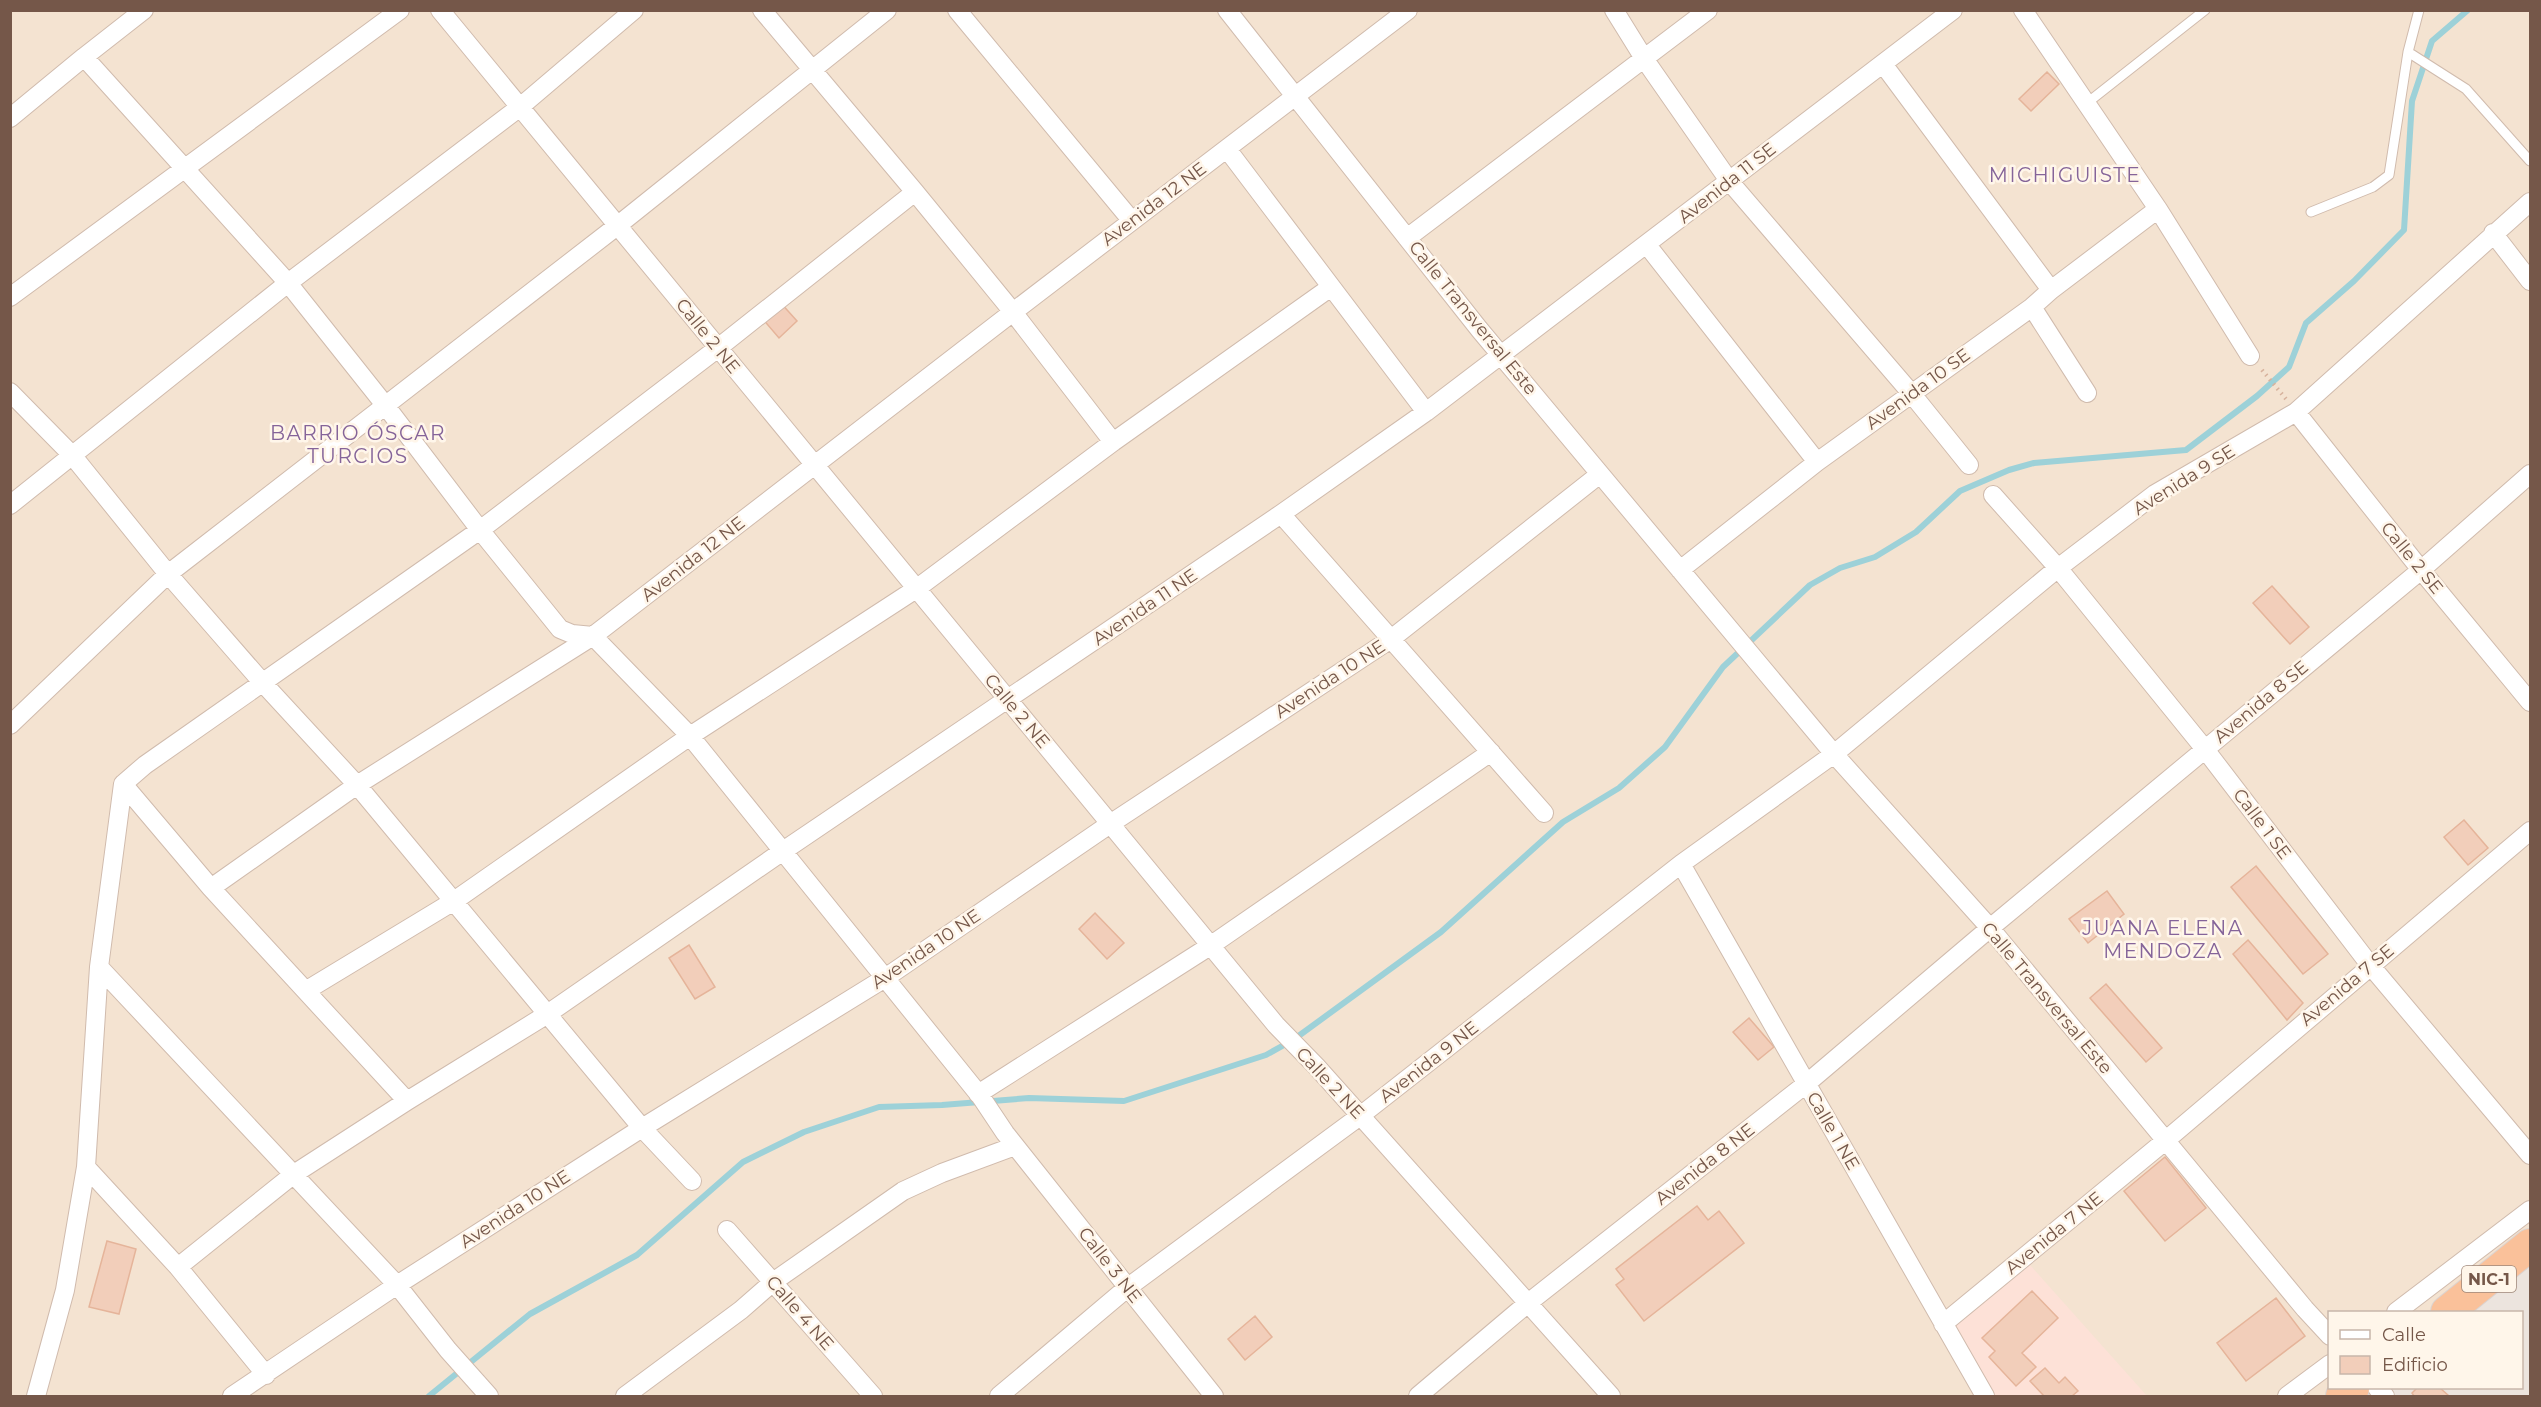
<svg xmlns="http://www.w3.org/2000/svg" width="2541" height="1407" font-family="Montserrat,sans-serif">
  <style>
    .residential { fill: #f4e3d1; fill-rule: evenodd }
    .commercial { fill: #fde1d7 }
    .industrial { fill: #ece4de }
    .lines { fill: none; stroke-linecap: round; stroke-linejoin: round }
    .stream { stroke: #9dd1d8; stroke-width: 6 }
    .building { fill: #f2ceba; stroke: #e5b49a; stroke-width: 1.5 }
    .service-casing { stroke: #d0bbad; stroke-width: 11 }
    .minor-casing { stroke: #d0bbad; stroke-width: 20 }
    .trunk-casing { stroke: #dbd3d0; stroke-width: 34 }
    .path { stroke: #d7b29d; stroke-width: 4; stroke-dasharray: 1.5 4.5; stroke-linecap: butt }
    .service { stroke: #fff; stroke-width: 9 }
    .minor { stroke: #fff; stroke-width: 18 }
    .trunk { stroke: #fac19a; stroke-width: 32 }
    .labels { text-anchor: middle; stroke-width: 5; stroke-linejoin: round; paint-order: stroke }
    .shield { fill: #fff6ea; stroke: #9e8779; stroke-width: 1.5 }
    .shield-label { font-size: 16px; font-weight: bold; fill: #755749 }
    .street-label { font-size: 18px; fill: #755749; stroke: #fff6ea }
    .neighbourhood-label { font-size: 20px; letter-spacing: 1.5px; fill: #856499; stroke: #fff6ea }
  </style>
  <rect width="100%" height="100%" fill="#fdf2e3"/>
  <path class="residential" d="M10,11h2520v1385h-2519zM2330,1312h192v76h-192z"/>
  <path class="commercial" d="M2030,1265l117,131h-154l-41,-68z"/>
  <path class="industrial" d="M2530,1243v153h-192l11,-8h173v-76h-79z"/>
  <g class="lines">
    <path class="stream" d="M429,1396l101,-82 107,-59 106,-93 61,-30 75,-25 63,-2 87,-7 95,3 142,-46 27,-15 148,-108 122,-110 56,-34 46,-41 58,-80 87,-82 30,-17 35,-11 41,-25 44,-41 49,-21 25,-7 152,-13 71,-54 32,-29 17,-44 48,-42 50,-51 8,-129 20,-60 36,-31"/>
  </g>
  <path class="building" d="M2047,72l12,12 -28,27 -12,-12z
    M779,301l18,20 -18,17 -18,-21z
    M2272,586l37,41 -19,17 -37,-41z
    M2464,820l24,28 -20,17 -24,-28z
    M2256,866l72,88 -25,20 -72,-87z
    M2107,891l17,23 -36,29 -19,-24z
    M1095,913l29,30 -17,16 -28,-30z
    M2248,940l55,63 -16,17 -54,-66z
    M689,945l26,42 -20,12 -26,-41z
    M2106,984l56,64 -16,14 -56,-64z
    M1749,1018l25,29 -16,13 -25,-28z
    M2165,1157l41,51 -41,33 -41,-50z
    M1697,1206l11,14 11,-9 25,32 -100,78 -28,-36 8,-6 -8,-10z
    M107,1241l29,8 -17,65 -30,-7z
    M2032,1291l26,27 -36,35 14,14 -20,19 -27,-29 6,-6 -13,-13z
    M2276,1298l29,38 -59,45 -29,-38z
    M1255,1316l17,21 -27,23 -17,-21z
    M2045,1368l14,15 6,-6 13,14 -6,5h-28l-14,-15z
    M2417,1388h23l9,8h-35l-2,-3z"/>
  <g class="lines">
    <defs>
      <path id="service" d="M2408,52l58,37 64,72
        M2087,103l118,-93
        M2311,212l62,-25 16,-12 19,-123 11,-42"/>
      <path id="minor" d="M144,10l-60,47 204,226 97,122 95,125 80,99 12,5 21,2 97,100 291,361 24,36 209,263
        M440,10l836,1015 40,41 295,330
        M762,10l153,182 98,120 395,-302
        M957,10l175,211
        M1227,10l252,319 355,425 156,174 315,381 25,27
        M1614,10l31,50 85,122 181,211 58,72
        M2023,10l135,199 92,147
        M1883,64l168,226
        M10,118l74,-61
        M1227,149l199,263
        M2493,233l37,48
        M1407,238l301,-228
        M1647,245l170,217
        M10,297l390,-287
        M2032,307l55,86
        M10,392l62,63 96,119 94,108 95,103 285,343 50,53
        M2296,412l125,158 109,132
        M1993,495l65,73 146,180 166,217 160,190
        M10,505l278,-222 232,-176 114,-97
        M1281,514l263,299
        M1680,570l137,-108 215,-155 19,-17 107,-81
        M10,725l158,-151 449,-348 270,-216
        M123,784l88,104 196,213
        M1681,864l304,532
        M211,888l146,-103 236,-149 420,-324 100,130
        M99,967l298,318 51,65 41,46
        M307,990l147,-89 236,-165 226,-147 197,-147 218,-155
        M978,1094l232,-148 281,-194
        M86,1167l92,100 88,108
        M727,1230l146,166
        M178,1267l116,-93 113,-73 139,-86 237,-164 498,-337 145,-102 527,-402
        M2396,1312l134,-102
        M1943,1324l222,-183 365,-310
        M2377,1388l8,8
        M36,1396l29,-106 21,-123 13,-200 24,-183 22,-19 335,-235 238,-182 197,-156
        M232,1396l165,-111 245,-157 243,-150 225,-154 281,-185 209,-165
        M625,1396l116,-86 32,-28 130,-91 39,-18 73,-27
        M999,1396l128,-108 233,-172 321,-252 153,-110 224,-186 97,-74 141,-82 234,-210
        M1418,1396l110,-93 278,-219 184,-156 431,-358 109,-96
        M2287,1396l43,-32"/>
      <path id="trunk" d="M2447,1312l83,-67
        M2342,1396l11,-8"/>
    </defs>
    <use href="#service" class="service-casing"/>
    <use href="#minor" class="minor-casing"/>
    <use href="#trunk" class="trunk-casing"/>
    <path class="path" d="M2262,370l24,29"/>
    <use href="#service" class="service"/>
    <use href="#minor" class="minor"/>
    <use href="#trunk" class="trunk"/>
  </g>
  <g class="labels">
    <rect class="shield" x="2462" y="1266" width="54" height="26" rx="4.5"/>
    <g class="shield-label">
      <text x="2489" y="1285">NIC-1</text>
    </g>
    <g class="street-label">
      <text transform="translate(1727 183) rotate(-38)" y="6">Avenida 11 SE</text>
      <text transform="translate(1154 204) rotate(-37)" y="6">Avenida 12 NE</text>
      <text transform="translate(1473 318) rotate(51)" y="6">Calle Transversal Este</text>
      <text transform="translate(708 336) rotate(51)" y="6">Calle 2 NE</text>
      <text transform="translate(1918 389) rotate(-36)" y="6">Avenida 10 SE</text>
      <text transform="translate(2184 480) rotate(-32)" y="6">Avenida 9 SE</text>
      <text transform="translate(2412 558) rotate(51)" y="6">Calle 2 SE</text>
      <text transform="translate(693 559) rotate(-38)" y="6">Avenida 12 NE</text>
      <text transform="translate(1145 607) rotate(-34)" y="6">Avenida 11 NE</text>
      <text transform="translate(1330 679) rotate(-33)" y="6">Avenida 10 NE</text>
      <text transform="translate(2261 702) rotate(-40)" y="6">Avenida 8 SE</text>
      <text transform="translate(1017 711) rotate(50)" y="6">Calle 2 NE</text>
      <text transform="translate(2262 824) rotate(53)" y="6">Calle 1 SE</text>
      <text transform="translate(926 949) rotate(-34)" y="6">Avenida 10 NE</text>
      <text transform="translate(2347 985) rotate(-40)" y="6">Avenida 7 SE</text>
      <text transform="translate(2047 998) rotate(50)" y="6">Calle Transversal Este</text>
      <text transform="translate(1429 1062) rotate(-38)" y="6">Avenida 9 NE</text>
      <text transform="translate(1330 1083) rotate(47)" y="6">Calle 2 NE</text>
      <text transform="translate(1833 1131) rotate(60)" y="6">Calle 1 NE</text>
      <text transform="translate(1705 1164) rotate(-38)" y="6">Avenida 8 NE</text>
      <text transform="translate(515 1209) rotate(-33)" y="6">Avenida 10 NE</text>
      <text transform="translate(2054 1233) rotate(-39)" y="6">Avenida 7 NE</text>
      <text transform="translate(1110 1265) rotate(52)" y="6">Calle 3 NE</text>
      <text transform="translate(800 1313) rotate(49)" y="6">Calle 4 NE</text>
    </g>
    <g class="neighbourhood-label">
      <text x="2065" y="182">MICHIGUISTE</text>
      <text x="358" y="440">BARRIO ÓSCAR<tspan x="358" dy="23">TURCIOS</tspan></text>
      <text x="2163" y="935">JUANA ELENA<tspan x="2163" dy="23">MENDOZA</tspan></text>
    </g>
  </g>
  <rect width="2541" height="1407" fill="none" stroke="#755749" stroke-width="24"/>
  <rect x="2328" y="1311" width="195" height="78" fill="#fff6ea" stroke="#c8b6aa" stroke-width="1.5"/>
  <rect x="2340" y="1330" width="30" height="9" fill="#ffffff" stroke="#c8b6aa" stroke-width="1.5"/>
  <text x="2382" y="1341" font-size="18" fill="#755749">Calle</text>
  <rect x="2340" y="1356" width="30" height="18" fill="#f2ceba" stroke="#c8b6aa" stroke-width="1.5"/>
  <text x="2382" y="1371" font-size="18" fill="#755749">Edificio</text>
</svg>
